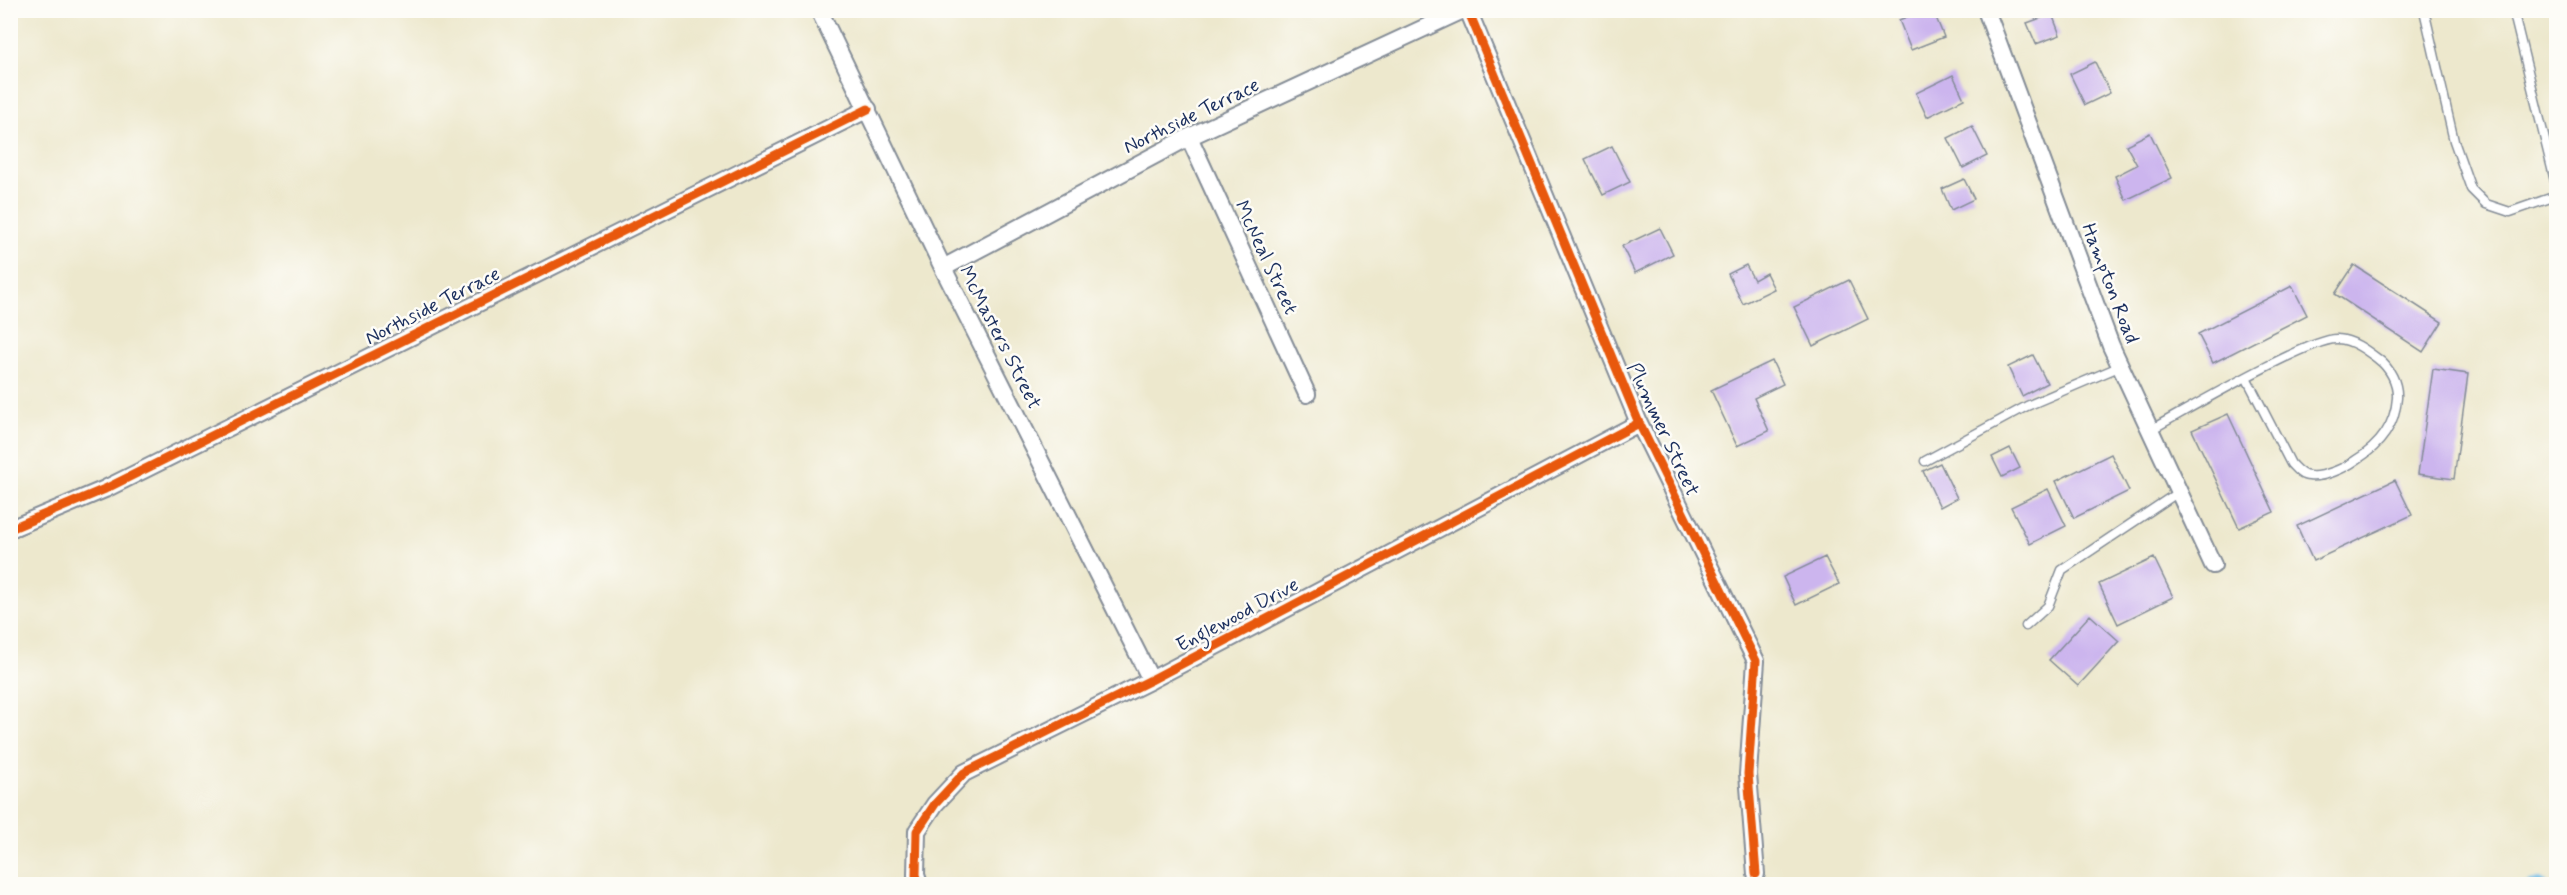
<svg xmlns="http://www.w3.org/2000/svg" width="2567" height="895" font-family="Mynerve,sans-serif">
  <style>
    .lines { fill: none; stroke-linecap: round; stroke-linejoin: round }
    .stream { stroke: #6cbce7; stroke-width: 6 }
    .building { fill: #ccb5ee }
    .lane-casing { stroke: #848c96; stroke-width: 11 }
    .street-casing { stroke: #848c96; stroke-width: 20 }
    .lane { stroke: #fff; stroke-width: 8 }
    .street { stroke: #fff; stroke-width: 16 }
    .cycleway-casing { stroke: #fdfcf7; stroke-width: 13 }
    .cycleway { stroke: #e8590c; stroke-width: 9 }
    .labels { text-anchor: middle; stroke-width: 5; stroke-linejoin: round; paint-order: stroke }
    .street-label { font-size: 20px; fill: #1b2f5e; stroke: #fdfcf7 }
  </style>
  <rect width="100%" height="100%" fill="#fdfcf7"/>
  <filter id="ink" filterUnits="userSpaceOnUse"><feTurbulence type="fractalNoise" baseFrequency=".0167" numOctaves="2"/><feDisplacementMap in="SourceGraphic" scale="12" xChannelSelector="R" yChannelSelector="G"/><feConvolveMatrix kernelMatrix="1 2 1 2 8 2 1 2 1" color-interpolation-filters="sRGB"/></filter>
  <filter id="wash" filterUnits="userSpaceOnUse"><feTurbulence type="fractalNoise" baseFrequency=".008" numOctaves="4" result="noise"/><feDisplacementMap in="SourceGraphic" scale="24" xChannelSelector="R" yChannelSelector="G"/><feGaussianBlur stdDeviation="1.35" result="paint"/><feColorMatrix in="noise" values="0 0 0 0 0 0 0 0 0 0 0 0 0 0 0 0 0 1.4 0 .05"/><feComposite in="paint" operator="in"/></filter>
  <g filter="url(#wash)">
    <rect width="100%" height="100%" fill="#ede8cd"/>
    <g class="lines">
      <path class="stream" d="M2531,884l9,-3 4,3"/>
    </g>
    <g id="blocks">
      <path class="building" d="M1924,10h9l11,27 -33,13 -12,-30z
        M2052,14l8,21 -24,9 -9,-21z
        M2095,62l15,31 -25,12 -15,-31z
        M1953,75l11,24 -37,18 -11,-24z
        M1972,126l15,30 -24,12 -15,-30z
        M2150,133l22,45 -46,22 -11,-24 22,-11 -11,-20z
        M1612,146l18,36 -27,13 -18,-36z
        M1964,179l10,20 -23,11 -9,-21z
        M1660,228l13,26 -38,19 -13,-27z
        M1746,265l8,15 12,-7 8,16 -31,15 -15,-30z
        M2354,265l88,57 -19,30 -88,-58z
        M1849,280l19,39 -55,27 -19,-39z
        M2292,286l15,29 -94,48 -15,-29z
        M2033,355l14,28 -25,13 -14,-29z
        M1772,361l11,23 -29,14 15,33 -32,15 -26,-56z
        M2433,369l35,5 -14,105 -36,-5z
        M2228,414l46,98 -35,16 -47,-98z
        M2010,448l10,20 -18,9 -10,-20z
        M2111,454l18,37 -55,27 -18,-37z
        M1940,463l17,35 -17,9 -17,-36z
        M2395,480l17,35 -99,46 -16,-35z
        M2048,489l18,37 -36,18 -19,-37z
        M1825,557l14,27 -43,21 -13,-28z
        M2154,558l19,39 -55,27 -19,-40z
        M2090,615l29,26 -41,45 -29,-26z"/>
    </g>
  </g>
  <g filter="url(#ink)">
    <use href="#blocks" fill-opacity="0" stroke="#848c96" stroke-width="1.5"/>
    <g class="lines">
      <defs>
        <path id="lane" d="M2424,10l30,131 17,48 15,15 24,8 46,-16
          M2513,10l43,175
          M2150,430c30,-16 162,-94 188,-91 15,1 28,11 40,20 12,9 20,24 19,39 -2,29 -18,48 -41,62 -11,8 -33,18 -47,16 -8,0 -13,-7 -18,-12l-44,-85
          M1925,461l102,-55 94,-40
          M2026,626l22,-20 14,-36 115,-77"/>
        <path id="street" d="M819,10l124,258 208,412
          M1468,10l171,413 117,238 -8,113 8,100
          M1986,10l125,336 102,219
          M1189,137l118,257
          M943,268l246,-131 274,-127
          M10,529l95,-40 763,-380
          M919,884l-3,-9 1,-44 18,-27 29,-31 187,-93 488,-257"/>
      </defs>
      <use href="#lane" class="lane-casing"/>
      <use href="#street" class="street-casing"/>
      <use href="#lane" class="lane"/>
      <use href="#street" class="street"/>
      <defs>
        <path id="cycleway" d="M1468,10l171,413 117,238 -8,113 8,100
          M10,529l95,-40 763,-380
          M919,884l-3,-9 1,-44 18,-27 29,-31 187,-93 488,-257"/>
      </defs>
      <use href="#cycleway" class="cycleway-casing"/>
      <use href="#cycleway" class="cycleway"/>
    </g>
  </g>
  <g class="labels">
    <g class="street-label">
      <text transform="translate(1191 115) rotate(-26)" y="7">Northside Terrace</text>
      <text transform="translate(1267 257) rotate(65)" y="7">McNeal Street</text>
      <text transform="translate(2111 283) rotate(69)" y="7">Hampton Road</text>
      <text transform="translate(432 305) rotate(-27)" y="7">Northside Terrace</text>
      <text transform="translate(1001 337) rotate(63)" y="7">McMasters Street</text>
      <text transform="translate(1664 429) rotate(65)" y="7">Plummer Street</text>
      <text transform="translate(1237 614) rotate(-28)" y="7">Englewood Drive</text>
    </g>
  </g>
  <rect width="2567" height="895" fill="none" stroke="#fdfcf7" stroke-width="36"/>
</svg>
